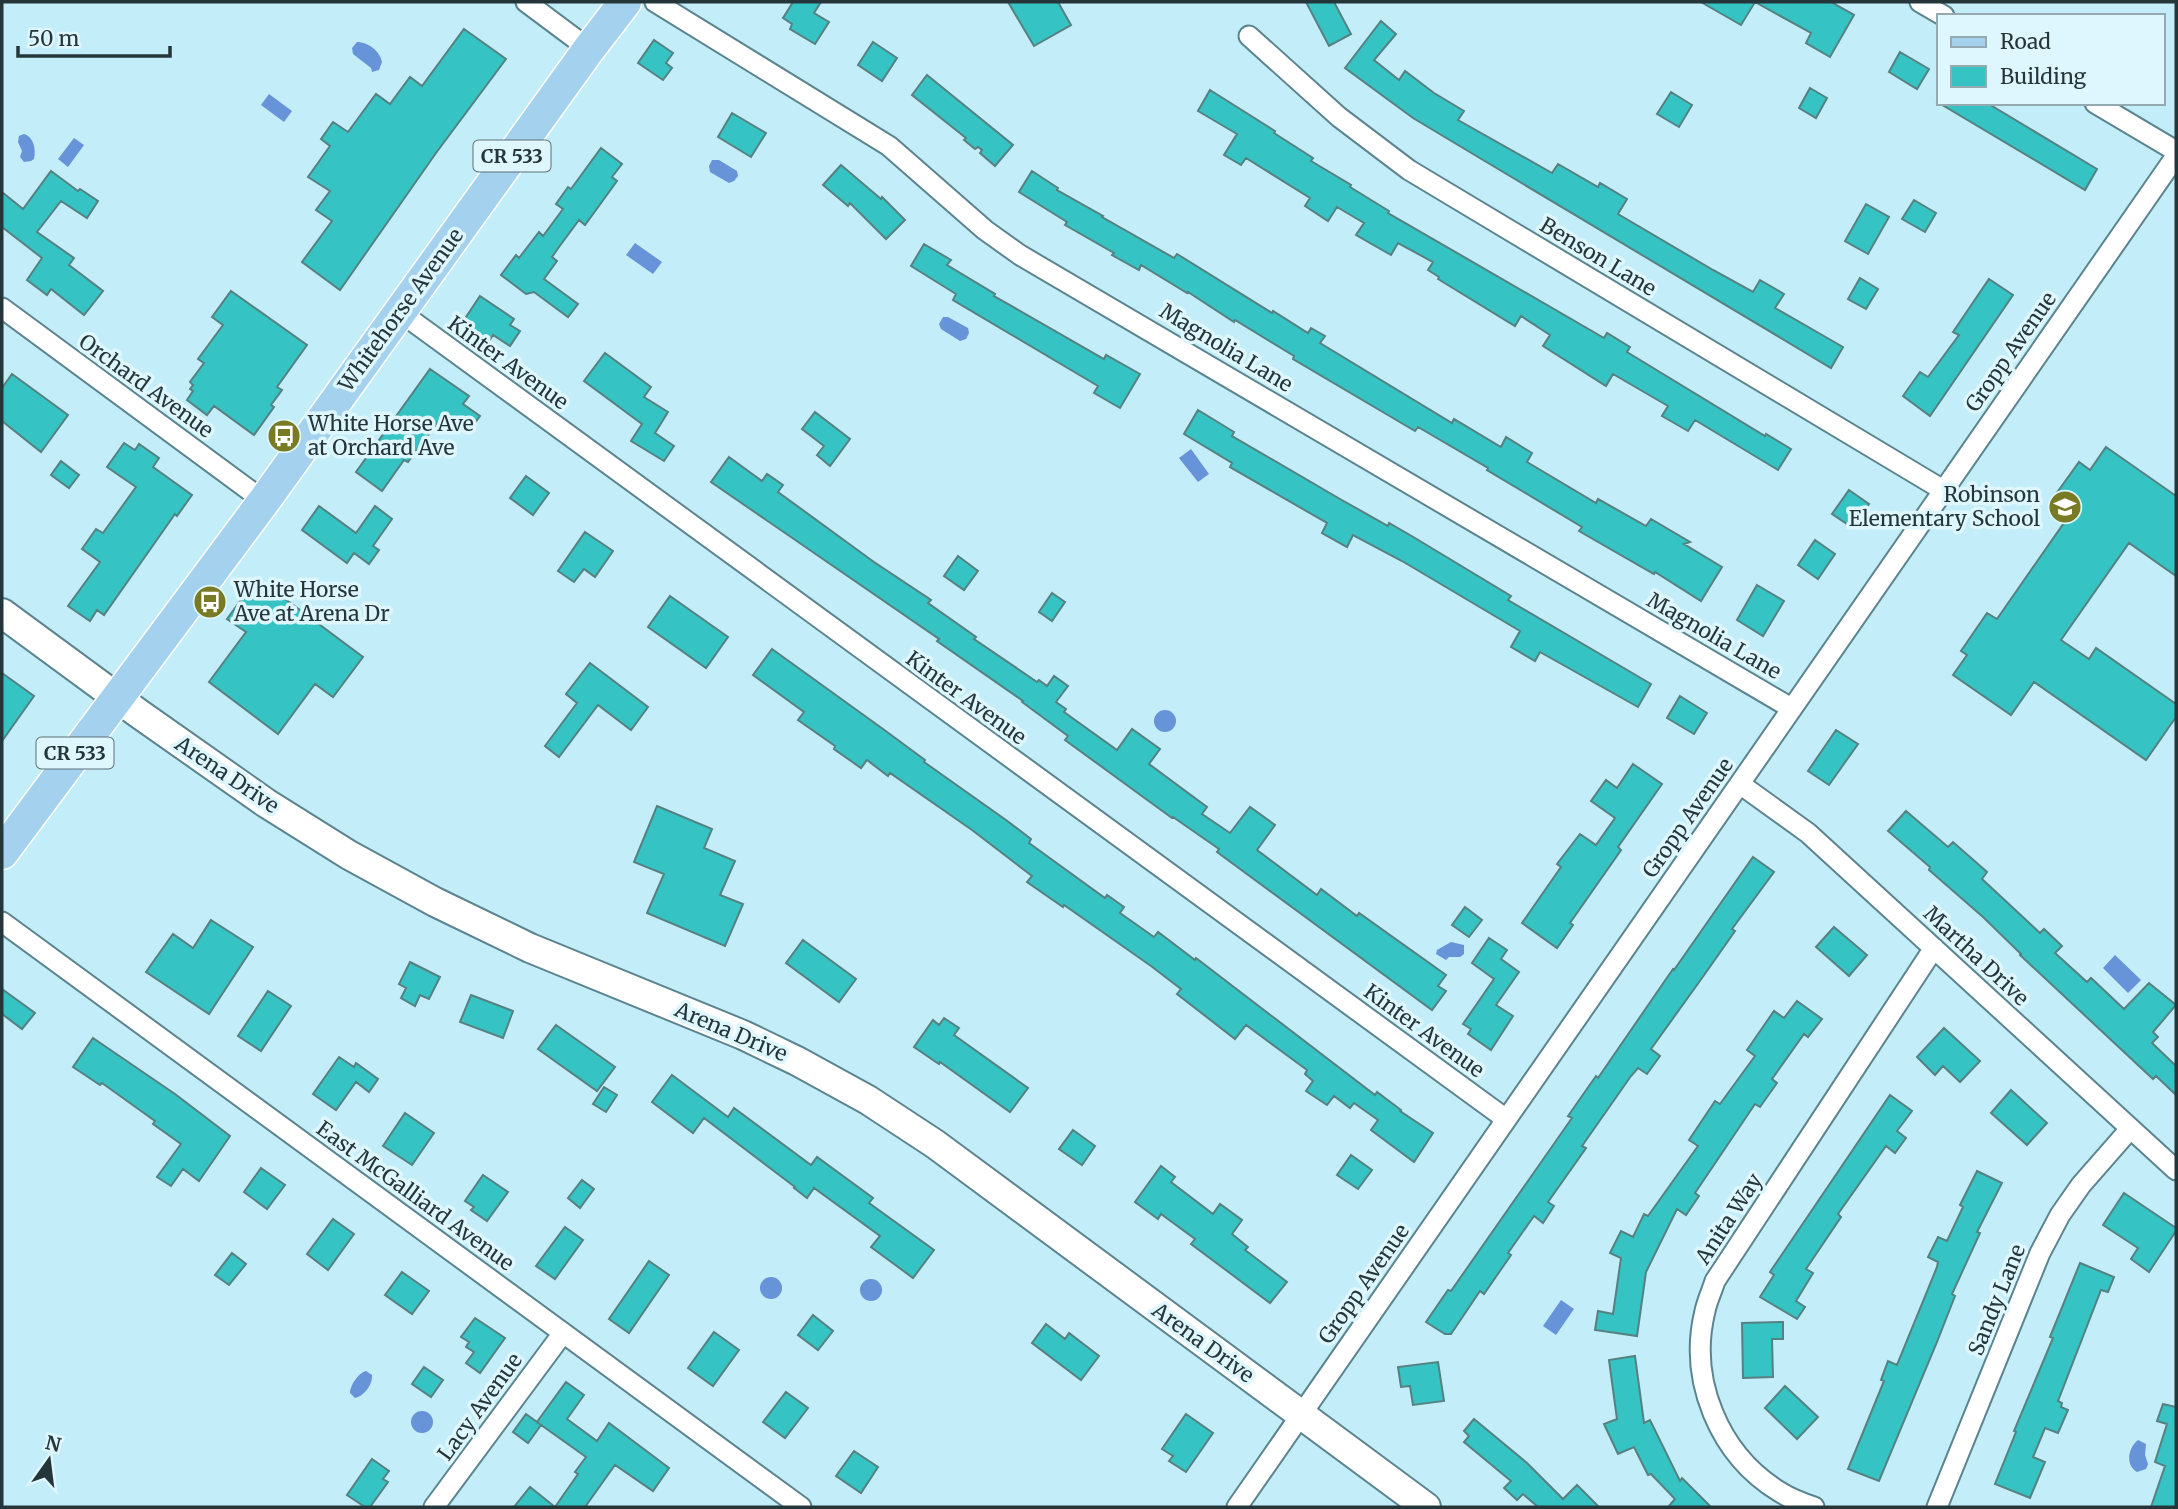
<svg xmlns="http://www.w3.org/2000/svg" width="2178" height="1509" font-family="Merriweather,serif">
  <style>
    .water { fill: #6793d8 }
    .building { fill: #36c3c4; stroke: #568181; stroke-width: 2 }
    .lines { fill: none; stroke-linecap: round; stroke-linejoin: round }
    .street-casing { stroke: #5c848f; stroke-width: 23 }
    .secondary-casing { stroke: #5c848f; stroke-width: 32 }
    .primary-casing { stroke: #fff; stroke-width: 35 }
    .street { stroke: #fff; stroke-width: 19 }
    .secondary { stroke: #fff; stroke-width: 28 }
    .primary { stroke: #a3d1ee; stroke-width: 32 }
    .labels { text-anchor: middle; stroke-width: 7; stroke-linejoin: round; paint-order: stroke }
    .shield { fill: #def7fe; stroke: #5c7076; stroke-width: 2 }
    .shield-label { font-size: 19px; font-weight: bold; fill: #25363b }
    .street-label { font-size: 21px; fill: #25363b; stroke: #def7fe }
    .poi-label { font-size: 21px; fill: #25363b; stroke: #def7fe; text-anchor: start }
  </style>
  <rect width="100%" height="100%" fill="#c2edf9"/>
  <path class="water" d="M357,42c11,0 23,9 25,20l-3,8 -7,2 -1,-4 -18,-14 -1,-6z
    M269,94l23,17 -8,11 -23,-17z
    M24,134c10,3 12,15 10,25l-3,2 -7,1 -4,-5 2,-6 -4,-9 1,-6z
    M74,138l10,7 -16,22 -10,-8z
    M719,160l18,11 1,5 -4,5 -5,2 -19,-11 -1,-6 3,-6z
    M635,243l27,19 -9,12 -27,-19z
    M943,317h5l20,11 1,5 -3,6 -6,2 -19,-12 -2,-5z
    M1191,449l18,25 -11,8 -19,-24z
    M1154 721a11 11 0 1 1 22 0a11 11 0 1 1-22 0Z
    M1451,942l13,3v9l-4,3h-11l-3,3 -10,-6 1,-4z
    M2115,955l26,25 -13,13 -25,-25z
    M760 1288a11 11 0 1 1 22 0a11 11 0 1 1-22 0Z
    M860 1290a11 11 0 1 1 22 0a11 11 0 1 1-22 0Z
    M1561,1300l13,9 -18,26 -13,-9z
    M366,1371l6,4c1,9 -8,21 -17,23l-5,-5c0,-7 8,-20 16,-22z
    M411 1422a11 11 0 1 1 22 0a11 11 0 1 1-22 0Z
    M2138,1440l8,4 -1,11 3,9 -2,5 -9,3c-12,-7 -9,-24 1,-32z"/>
  <path class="building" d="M793,2h28l-7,11 15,9 -14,22 -25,-15 2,-5 -9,-6z
    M1008,2h50l13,23 -37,21z
    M1306,2h28l17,32 -22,12z
    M1701,2h130l23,13 -24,42 -24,-14 5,-10 -56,-31 -14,23z
    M1381,21l15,13 -22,26 25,20 6,-9 29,22 30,18 -6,9 94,53 6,-9 40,23 2,-4 27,16 -9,15 95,56 40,22 7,-12 24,14 -9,14 68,39 -12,21 -368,-220 -50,-30 -68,-50z
    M464,29l42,30 -70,94 -96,137 -38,-28 30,-41 -16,-11 14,-19 -22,-14 22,-31 -9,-7 12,-17 15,10 28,-38 14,10 20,-27 12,9z
    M654,40l19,13 -7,10 6,5 -9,12 -25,-17z
    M873,42l24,16 -15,23 -24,-16z
    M1900,52l29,17 -12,20 -28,-17z
    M927,75l86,70 -18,21 -15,-13 2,-3 -4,-3 -3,2 -11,-9 2,-2 -54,-43z
    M1810,88l17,10 -11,20 -17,-10z
    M1210,90l65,41 -1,2 39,25 -2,3 40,24 -1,2 39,24 -1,2 216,125 3,-5 23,14 -3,5 138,84 1,-2 25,15 -13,21 -83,-50 -7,11 -26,-15 6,-10 -55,-32 -7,12 -63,-40 7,-11 -29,-19 -6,10 -77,-47 1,-2 -11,-7 5,-8 -35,-19 -7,12 -35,-20 8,-12 -27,-16 -9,14 -23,-15 5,-8 -64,-40 -5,7 -17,-10 13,-21 -39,-23z
    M1671,92l21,13 -13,22 -22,-13z
    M1939,103h48l110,66 -12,21z
    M732,113l34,20 -15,24 -33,-20z
    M601,148l21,16 -10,13 5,4 -32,44 -6,-5 -20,27 -7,10 5,4 -13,18 34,25 -10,13 -34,-25 -8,2 -25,-19 15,-20 3,3 20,-26 4,4 20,-27 -7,-5 12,-17 3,2z
    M841,165l40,34 1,-2 23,23 -19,19 -36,-36 -2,3 -25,-21z
    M51,171l27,20 2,-2 18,12 -11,17 -26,-17 -24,31 37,26 -5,7 34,26 -19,24 -33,-26 -4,6 -20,-15 15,-22 -40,-31v-35l21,17z
    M1032,171l26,17 -1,2 46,26 -1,1 72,41 3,-4 95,59 1,-2 35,22 3,-5 14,8 -5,7 132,80 2,-4 47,28 5,-10 26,16 -5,9 69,41 2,-4 48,27 5,-7 39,23 -6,2 38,23 -21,34 -46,-29 -1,2 -75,-43 3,-4 -95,-57 1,-2 -70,-41 -3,4 -122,-72 1,-3 -59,-36 -1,2 -46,-30 -1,1 -46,-28 -2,5 -27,-15 2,-2 -49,-28 2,-3 -48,-30z
    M1914,200l22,13 -11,19 -23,-13z
    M1866,204l23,13 -21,37 -23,-13z
    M924,244l27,16 -4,5 48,29 -1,2 110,63 2,-4 34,19 -20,34 -26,-15 4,-7 -145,-86 3,-6 -45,-28z
    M1860,278l18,11 -12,20 -18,-10z
    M1989,279l24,16 -83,121 -27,-20 17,-24 8,5 31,-42 -6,-3z
    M231,291l76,54 -30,42 5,3 -11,15 3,2 -20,28 -40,-29 -7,9 -20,-15 6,-9 -3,-2 3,-4 -3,-3 14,-19 -6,-4 25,-34 -11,-8z
    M480,296l34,23 -4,6 10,6 -10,15 -17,-11 -6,9 -27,-18z
    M605,353l46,34 -7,10 24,15 -13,21 19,13 -10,15 -33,-20 11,-17 -58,-43z
    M430,369l39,27 -6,8 17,12 -11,15 -25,-17 -36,48 -4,-2 -22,31 -26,-19z
    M12,374l56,41 -27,37 -39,-31v-33z
    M1198,410l36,22 -2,4 108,63 48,27 1,-3 26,15 96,58 -3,4 143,84 -13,23 -98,-55 -5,9 -24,-14 9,-16 -118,-70 -49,-26 -6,12 -25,-14 5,-10 -97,-56 2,-4 -48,-29z
    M815,412l35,27 -20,27 -13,-11 7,-9 -22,-17z
    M124,443l11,7 4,-6 20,14 -6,9 39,28 -15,21 -2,-2 -71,101 -7,-5 -7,11 -22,-15 32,-44 -18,-13 14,-20 7,4 33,-46 -29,-20z
    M2106,447l70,49v80l-47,-33 -68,97 28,19 7,-11 80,56v13l-30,43 -112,-78 -23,33 -58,-40 14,-20 -6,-4 26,-38 10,6 78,-112 -19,-13 23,-32 11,8z
    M729,457l33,24 5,-7 16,11 -5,7 96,70 57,38 -3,3 48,34 -2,2 63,43 2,-2 8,6 7,-10 14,10 -12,16 10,7 -2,3 53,38 15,-21 28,20 -11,15 58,43 -5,7 28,19 20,-26 25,18 -18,25 60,45 4,-6 36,27 2,-3 87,62 -8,11 8,5 -14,19 -215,-158 2,-3 -46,-32 -1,1 -107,-78 3,-4 -46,-34 1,-1 -86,-60 2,-2 -228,-157z
    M61,461l18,14 -10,13 -18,-13z
    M526,476l23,17 -16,22 -23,-17z
    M1849,490l20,14 -16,24 -21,-14z
    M319,506l37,27 19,-27 17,13 -19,27 6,4 -10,14 -15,-11 -7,10 -45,-33z
    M585,532l28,19 -18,26 -11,-8 -10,13 -16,-11z
    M1815,540l20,14 -17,25 -20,-14z
    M958,556l20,15 -14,19 -20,-14z
    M257,578l106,79 -30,40 -18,-13 -37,50 -69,-52 37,-50 -19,-13z
    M1757,585l27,16 -21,35 -26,-16z
    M1052,593l13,9 -13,19 -13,-9z
    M670,596l58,41 -22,31 -58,-41z
    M772,649l111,80 42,31 -1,2 82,58 25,19 -2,4 76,55 2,-3 17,12 -4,6 34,24 4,-5 37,28 1,-2 179,137 2,-3 24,18 -1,1 33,22 -19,29 -43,-32 7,-10 -24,-17 -4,5 -16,-12 -7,9 -21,-14 7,-10 -8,-7 2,-4 -61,-45 -11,14 -58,-45 4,-5 -30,-23 -87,-61 -1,2 -36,-25 5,-6 -60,-46 -82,-57 -2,3 -21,-16 -6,8 -27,-19 1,-3 -37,-26 6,-8 -51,-37z
    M590,663l58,44 -17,23 -33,-25 -39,52 -14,-11 32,-43 -11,-9z
    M2,673l32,23 -32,45z
    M1680,696l27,17 -13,21 -27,-16z
    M1836,730l22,14 -29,41 -21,-14z
    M1633,764l29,20 -44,63 3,3 -51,73 3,2 -16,23 -35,-25 39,-56 -4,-3 23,-30 16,11 19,-27 -24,-17 15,-21 11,8z
    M657,806l55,23 -8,19 31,13 -15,34 23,9 -18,42 -78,-33 17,-39 -30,-12z
    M1906,811l42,36 5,-5 34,30 -5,7 58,54 4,-4 18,17 -7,7 32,29 4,-4 33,31 25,-26 27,22 -23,27 5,5 -6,6 24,23v29l-20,-19 -3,3 -133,-124 1,-1 -38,-37 -54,-47 1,-3 -42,-36z
    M1753,857l21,15 -42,57 3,2 -28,40 -56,78 9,7 -13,18 -9,-6 -7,8 -49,70 4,2 -38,54 6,4 -11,17 -9,-7 -26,37 3,2 -27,39 -4,-3 -29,43h-6l-19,-12 22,-32 3,1 121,-173 -4,-2 28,-40 2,2 75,-109 1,1z
    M1465,907l17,13 -13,17 -17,-12z
    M211,920l42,27 -44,67 -63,-42 27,-38 20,14z
    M1834,927l33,28 -18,21 -33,-29z
    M1489,938l18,12 -6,9 18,13 -23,33 17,11 -22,34 -23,-16 3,-5 -8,-5 31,-45 -22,-16z
    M803,940l53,39 -17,23 -53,-39z
    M410,962l30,15 -11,22 -9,-4 -5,11 -14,-8 5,-10 -7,-4z
    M2,989l33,24 -13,16 -20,-15z
    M268,991l23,15 -30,45 -23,-15z
    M471,995l42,16 -10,27 -43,-16z
    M1797,1001l25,18 -14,18 -4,-3 -32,45 5,4 -17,24 -5,-3 -60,89 4,3 -13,19 -9,-6 -31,63 -9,64 -42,-6 3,-19 15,3 8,-56 -11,-5 11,-22 12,6 11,-23 4,2 50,-70 -9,-6 26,-39 5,3 35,-48 -8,-6 27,-39 10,7z
    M944,1018l15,10 -5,7 74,53 -18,24 -70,-50 -1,2 -25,-17 19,-27 6,5z
    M556,1025l59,42 -18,24 -59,-42z
    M1944,1028l36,33 -20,21 -17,-16 -8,9 -18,-18z
    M93,1038l82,56 55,42 -31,45 -16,-12 -12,17 -14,-9 24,-33 -28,-20 2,-3 -53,-38 -2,2 -27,-18z
    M339,1057l15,10 2,-4 22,16 -9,13 -13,-10 -20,28 -23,-16z
    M672,1075l56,42 6,-9 77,57 6,-8 56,41 -4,5 65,47 -21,28 -42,-31 9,-11 -66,-48 -7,10 -13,-10 1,-1 -91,-69 -11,15 -41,-31z
    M604,1087l13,8 -11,17 -13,-8z
    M2011,1090l36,33 -20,22 -36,-32z
    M1890,1095l22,16 -15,20 9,7 -11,15 -9,-7 -48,68 3,3 -35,52 7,4 -17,28 9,6 -8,12 -37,-22 14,-22 -4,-3z
    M405,1113l29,20 -22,32 -29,-19z
    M1073,1130l22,16 -13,19 -23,-16z
    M1351,1155l21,15 -14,19 -21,-14z
    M1161,1166l14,11 -4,5 42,32 7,-10 22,16 -10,14 16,13 -3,3 42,32 -17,21 -79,-59 4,-5 -34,-25 -3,5 -23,-17z
    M261,1168l24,17 -18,24 -23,-17z
    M1977,1171l25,12 -25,49 3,1 -28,61 3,2 -18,46 -58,139 -31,-12 36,-88 -3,-1 7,-19 9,4 40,-98 1,-5 -10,-5 10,-20 9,4 16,-34 -3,-2z
    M483,1175l25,17 -21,29 -16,-11 3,-3 -9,-6z
    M582,1180l12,9 -14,19 -12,-10z
    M2124,1193l52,35v3l-27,41 -18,-13 7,-11 -35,-23z
    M333,1219l21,15 -26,36 -21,-16z
    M565,1227l18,13 -28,39 -19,-13z
    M232,1253l14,11 -17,21 -14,-10z
    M649,1261l20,14 -40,58 -20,-14z
    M2080,1263l34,14 -6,15 -7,-2 -43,111 4,2 -1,4 7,3 -10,23 -13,-5 -12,29 12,5 -15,36 -35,-14 21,-52 -2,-1 39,-93 -3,-1z
    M402,1272l27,19 -17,23 -27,-19z
    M813,1315l20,16 -15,19 -20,-15z
    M475,1318l30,20 -25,35 -14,-10 8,-11 -8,-5 3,-5 -8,-5z
    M1783,1322v17h-11l1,38 -30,1 -1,-55z
    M1046,1324l19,15 4,-6 30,23 -18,24 -49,-37z
    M714,1332l25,18 -26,36 -25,-18z
    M1635,1356l9,67 6,-3 30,61 2,-3 29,29h-43l7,-8 -24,-25 -3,1 -14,-28 -16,7 -14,-30 13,-5 -8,-59z
    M1438,1362l6,39 -31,4 -3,-19 -9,1 -3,-20z
    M424,1367l19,13 -12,17 -19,-13z
    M566,1382l18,13 -17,24 30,22 12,-18 60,45 -16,23 -38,-26 -30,42h-71l16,-20 25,20 23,-33 -3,-2 11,-15 -49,-35z
    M1785,1386l33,31 -21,22 -32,-31z
    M786,1392l22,16 -23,30 -22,-16z
    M2163,1404l13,3v100h-25l14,-41 -10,-4 12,-38 -10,-3z
    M526,1414l15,11 -13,18 -15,-11z
    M1186,1414l27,19 -27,39 -17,-11 4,-5 -11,-7z
    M1474,1419l53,44 36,36 14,-14 22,22h-61l-15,-13 -6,6 -13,-12 7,-7 -47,-39 5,-6 -5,-5z
    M854,1451l24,16 -17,26 -25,-17z
    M372,1459l17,12 -6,8 5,3 -18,25h-5l-18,-12z"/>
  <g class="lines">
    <defs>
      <path id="street" d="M526,2l63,47
        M655,2l234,144 96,84 35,25 771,453
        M1920,2l24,14
        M1249,36l90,81 70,53 534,320
        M2095,103l81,48
        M2,308l262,193
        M400,312l1106,807
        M1740,784l68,49 368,337
        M2,922l799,585
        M434,1507l129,-174
        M1237,1507l939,-1351
        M1814,1507c-12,-4 -23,-8 -34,-15 -61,-37 -92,-112 -75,-181 2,-10 7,-20 10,-30l219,-333
        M1937,1507l103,-254 20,-38 21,-30 49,-56"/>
      <path id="secondary" d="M2,613l136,100 128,90 83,52 86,47 95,46 213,87 54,26 71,39 67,44 491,363"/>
      <path id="primary" d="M2,853l262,-352 325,-452 36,-47"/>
    </defs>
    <use href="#street" class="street-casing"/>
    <use href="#secondary" class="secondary-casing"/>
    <use href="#primary" class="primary-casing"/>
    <use href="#street" class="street"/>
    <use href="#secondary" class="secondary"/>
    <use href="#primary" class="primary"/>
  </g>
  <defs>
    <symbol id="bus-disc" viewBox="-11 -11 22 22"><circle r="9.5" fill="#787b24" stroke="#def7fe"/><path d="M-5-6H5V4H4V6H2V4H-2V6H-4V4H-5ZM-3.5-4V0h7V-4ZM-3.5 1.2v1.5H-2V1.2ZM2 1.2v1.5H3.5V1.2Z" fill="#fff"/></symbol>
    <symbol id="school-disc" viewBox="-11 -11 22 22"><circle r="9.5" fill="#787b24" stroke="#def7fe"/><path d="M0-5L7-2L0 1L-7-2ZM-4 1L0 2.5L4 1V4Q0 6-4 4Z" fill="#fff"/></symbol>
  </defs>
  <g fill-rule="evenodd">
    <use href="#bus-disc" x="265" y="417" width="38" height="38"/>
    <use href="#school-disc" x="2046" y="488" width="38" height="38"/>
    <use href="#bus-disc" x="191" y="583" width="38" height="38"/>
  </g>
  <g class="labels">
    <g class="shield">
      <rect x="473.5" y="140.5" width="77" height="31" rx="5"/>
      <rect x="36.5" y="737.5" width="77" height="31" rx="5"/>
    </g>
    <g class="shield-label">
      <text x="512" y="163">CR 533</text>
      <text x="75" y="760">CR 533</text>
    </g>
    <g class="street-label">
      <text transform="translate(1598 257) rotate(31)" y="7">Benson Lane</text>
      <text transform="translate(401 310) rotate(-54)" y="7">Whitehorse Avenue</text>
      <text transform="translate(1226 348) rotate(31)" y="7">Magnolia Lane</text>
      <text transform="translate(2011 352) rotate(-55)" y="7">Gropp Avenue</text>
      <text transform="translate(508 363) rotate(36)" y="7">Kinter Avenue</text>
      <text transform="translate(146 386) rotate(36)" y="7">Orchard Avenue</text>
      <text transform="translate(1714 636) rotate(30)" y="7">Magnolia Lane</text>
      <text transform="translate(966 698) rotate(36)" y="7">Kinter Avenue</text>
      <text transform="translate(227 775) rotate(34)" y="7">Arena Drive</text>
      <text transform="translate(1688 818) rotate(-55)" y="7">Gropp Avenue</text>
      <text transform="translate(1976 956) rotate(43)" y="7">Martha Drive</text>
      <text transform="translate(1424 1031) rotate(36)" y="7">Kinter Avenue</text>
      <text transform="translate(731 1032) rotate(23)" y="7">Arena Drive</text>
      <text transform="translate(415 1196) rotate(36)" y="7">East McGalliard Avenue</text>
      <text transform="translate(1729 1219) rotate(-57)" y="7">Anita Way</text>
      <text transform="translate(1364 1284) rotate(-55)" y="7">Gropp Avenue</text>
      <text transform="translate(1997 1300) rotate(-68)" y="7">Sandy Lane</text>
      <text transform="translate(1203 1343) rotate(36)" y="7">Arena Drive</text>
      <text transform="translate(480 1407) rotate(-54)" y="7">Lacy Avenue</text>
    </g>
    <g class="poi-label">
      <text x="308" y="431">White Horse Ave<tspan x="308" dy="24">at Orchard Ave</tspan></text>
      <text x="2040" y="502" text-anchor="end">Robinson<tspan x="2040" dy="24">Elementary School</tspan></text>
      <text x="234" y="597">White Horse<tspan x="234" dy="24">Ave at Arena Dr</tspan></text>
    </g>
  </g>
  <rect width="2178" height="1509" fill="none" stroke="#25363b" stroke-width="7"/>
  <rect x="1937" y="14" width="228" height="91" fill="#def7fe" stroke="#94aab0" stroke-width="2"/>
  <rect x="1951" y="37" width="35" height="10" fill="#a3d1ee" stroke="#94aab0" stroke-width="2"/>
  <text x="2000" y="49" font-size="21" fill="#25363b">Road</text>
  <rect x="1951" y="66" width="35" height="21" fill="#36c3c4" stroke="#94aab0" stroke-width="2"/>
  <text x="2000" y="84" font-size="21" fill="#25363b">Building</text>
  <g transform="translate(49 1460) rotate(14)" stroke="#def7fe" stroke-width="5" paint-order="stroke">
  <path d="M0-5L12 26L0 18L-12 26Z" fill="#25363b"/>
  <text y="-10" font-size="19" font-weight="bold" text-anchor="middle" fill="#25363b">N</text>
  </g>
  <path d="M18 46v10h152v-10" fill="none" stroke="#25363b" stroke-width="3.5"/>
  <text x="28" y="46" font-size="21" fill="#25363b" stroke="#def7fe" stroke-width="5" paint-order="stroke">50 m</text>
</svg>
